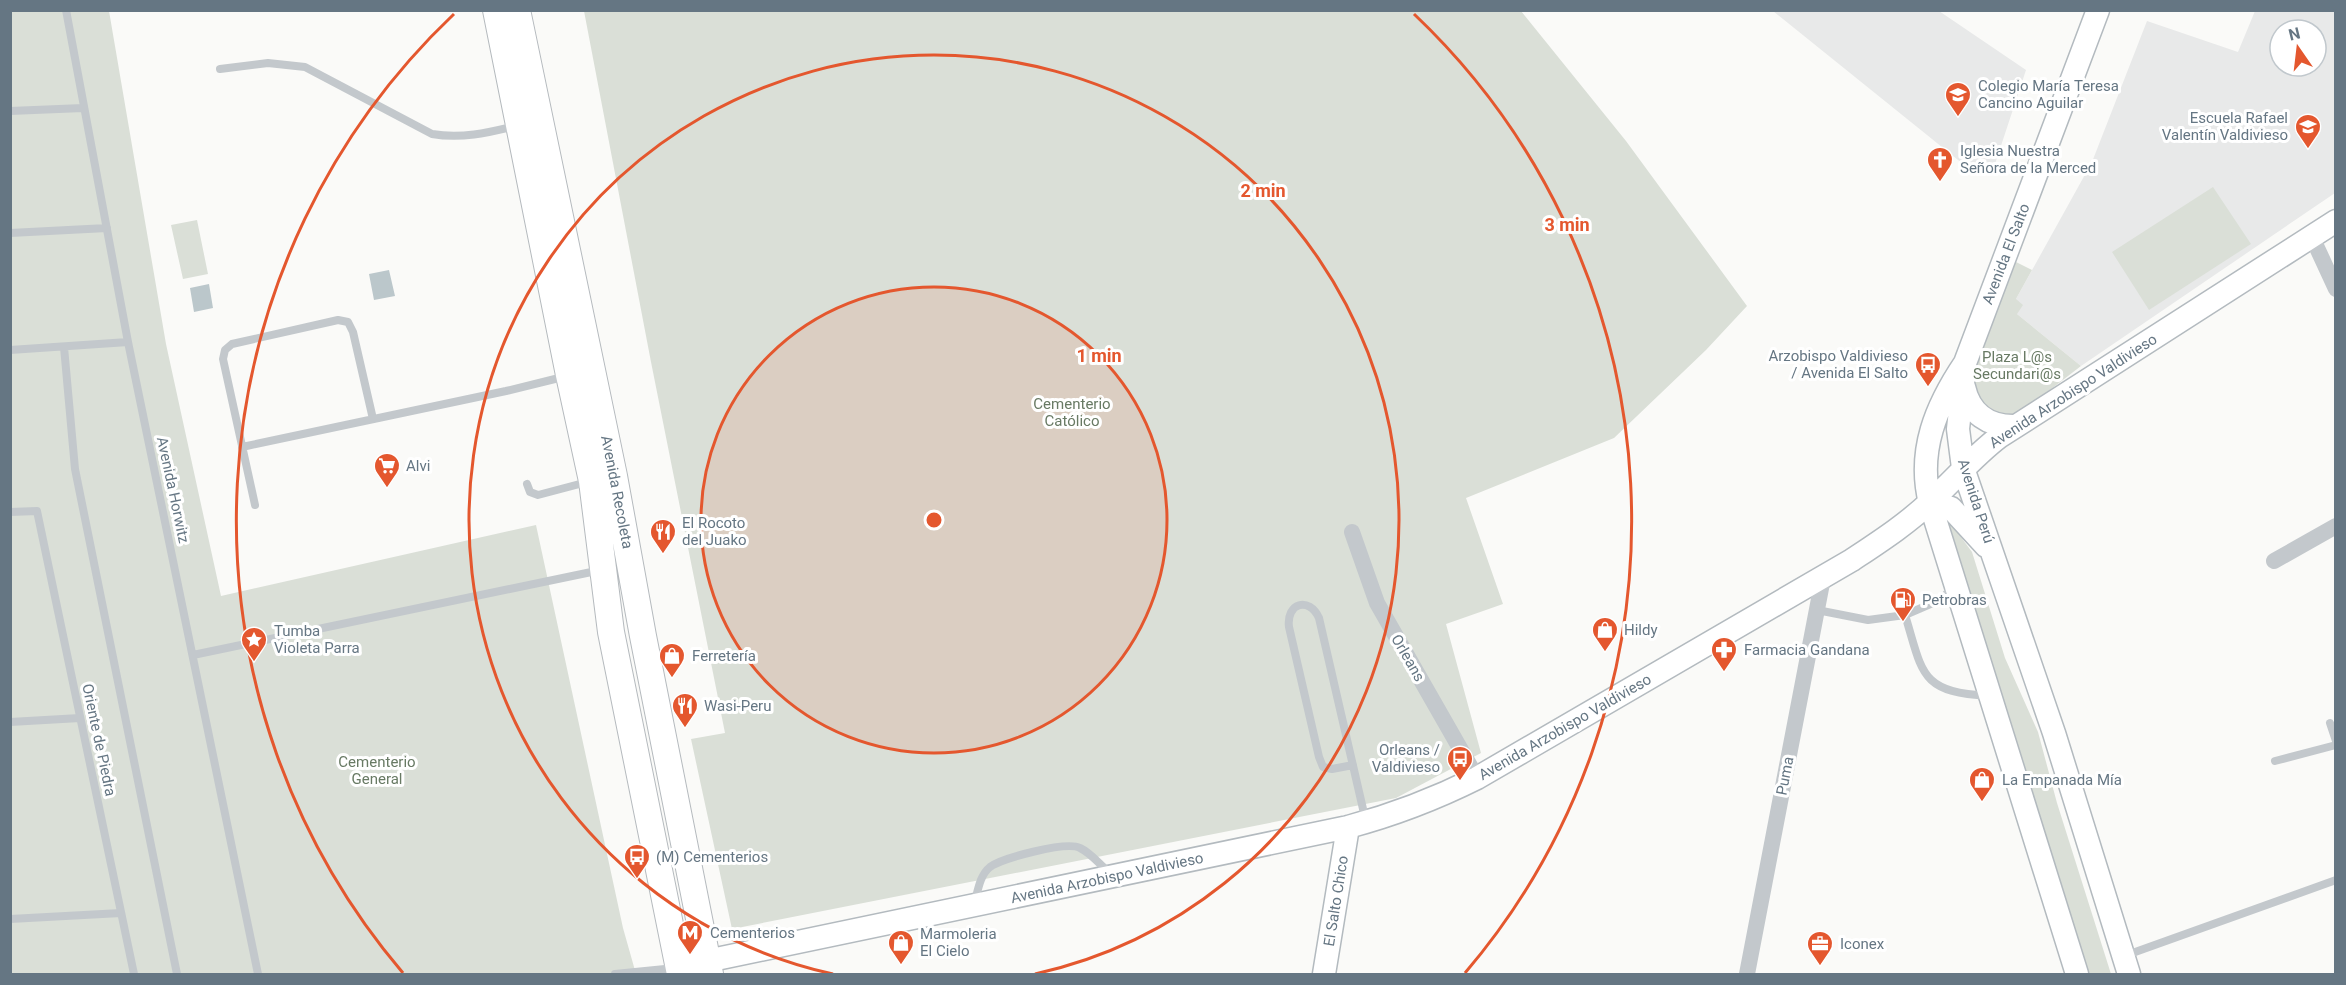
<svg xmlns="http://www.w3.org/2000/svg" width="2346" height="985" font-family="Roboto,sans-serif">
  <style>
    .built { fill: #e8e9e9; fill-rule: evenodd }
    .green { fill: #dadfd7 }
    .water { fill: #bbc7cb }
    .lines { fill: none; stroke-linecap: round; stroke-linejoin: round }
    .secondary-casing { stroke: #b3babf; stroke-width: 25 }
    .primary-casing { stroke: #b5babe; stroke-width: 28 }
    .lane { stroke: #c3c8cc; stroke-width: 8 }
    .street { stroke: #c3c8cc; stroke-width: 16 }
    .secondary { stroke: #fff; stroke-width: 22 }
    .primary { stroke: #fff; stroke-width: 26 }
    .ring { fill: none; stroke: #e4572e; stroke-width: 3 }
    .labels { text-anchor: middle; stroke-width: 6; stroke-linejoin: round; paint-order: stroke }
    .poi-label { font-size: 15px; fill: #657683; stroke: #fff; text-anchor: start }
    .street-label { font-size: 15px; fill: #657683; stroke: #fff }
    .park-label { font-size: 15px; fill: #687a64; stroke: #fff }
    .centre { fill: #e4572e; stroke: #fff; stroke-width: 3 }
    .ring-label { font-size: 18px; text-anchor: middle; font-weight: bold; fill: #e4572e; stroke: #fff; stroke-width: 6; stroke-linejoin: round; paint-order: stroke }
  </style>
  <rect width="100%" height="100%" fill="#fafaf8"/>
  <path class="built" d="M1773,11h166l87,59 -32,97 -26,1z
    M2255,11h80v182l-254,173 -64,-52 -1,-15 76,-137 55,-141 91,31zM2280,30h36v36h-36z"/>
  <path class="green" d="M10,11h99l57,333 55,252 315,-71 87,403 13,46h-625z
    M584,11h937l105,130 121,165 -41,44 -92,88 -148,60 37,106 -57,20 35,129 -85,45 -664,131 -41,-190 34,-6 -74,-371z
    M2213,187l38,57 -102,66 -37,-58z
    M197,220l11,54 -25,5 -12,-54z
    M2010,259l22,11 -16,29 7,6 -6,9 64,52 -65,50 -25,-4 -22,-22z
    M1941,520l11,5 20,27 33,106 33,74 19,71 54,171h-29z"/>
  <path class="water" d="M389,270l6,26 -21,4 -5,-26z
    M209,284l4,24 -19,4 -4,-24z"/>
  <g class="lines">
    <defs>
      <path id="secondary" d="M1965,365l-7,64 5,39 91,265 75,241
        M1964,387c6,27 24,40 52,39
        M1930,503l21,5 35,38
        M678,967l670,-140c45,-12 87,-28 129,-49l375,-218c27,-18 55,-36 79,-59 23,-21 43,-45 68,-64l337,-216
        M1324,974l24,-147
        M2077,974l-147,-471c-13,-52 6,-97 35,-140l133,-353"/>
      <path id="primary" d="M496,10l73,365 23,106 19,151 69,342
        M517,10l97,466 29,160 67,338"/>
    </defs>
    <use href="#secondary" class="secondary-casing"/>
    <use href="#primary" class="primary-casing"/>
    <path class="lane" d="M66,10l62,332 130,632
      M220,69l48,-6 37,4 127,67c29,5 55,-1 84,-8
      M10,111l73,-3
      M10,233l97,-5
      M64,347l11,122 102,505
      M10,350l118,-8
      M242,447l264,-56 61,-15
      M527,484l3,8 8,3 53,-14
      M255,505l-32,-146 2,-9 7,-6 106,-24 10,2 5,10 20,87
      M10,512l27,-1 97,463
      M1817,610l51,10 37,-5 37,-16 11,-13
      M1905,615c18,58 14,77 83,81
      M193,655l408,-85
      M10,722l70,-4
      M2330,723l6,18
      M2275,761l61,-16
      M1353,765l-21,4 -9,-2 -4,-10 -30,-130c-3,-24 20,-31 30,-9l47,204
      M975,901c3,-11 5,-26 15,-34 12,-9 76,-26 90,-19 11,5 20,17 29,24
      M10,919l111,-6
      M2124,956l212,-76
      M615,974l60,-6"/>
    <path class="street" d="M2312,237l24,52
      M1352,532l25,71 100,175
      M2274,561l62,-35
      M1747,974l76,-396"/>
    <use href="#secondary" class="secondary"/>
    <use href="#primary" class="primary"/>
  </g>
  <circle cx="934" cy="520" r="233" fill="#e4572e" fill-opacity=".12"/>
  <g class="ring">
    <circle cx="934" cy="520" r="233"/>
    <path d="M833 974A465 465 0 1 1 1035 974"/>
    <path d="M403 973A698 698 0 0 1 454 14M1414 14A698 698 0 0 1 1465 973"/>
  </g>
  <defs>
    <symbol id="school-pin" viewBox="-11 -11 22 30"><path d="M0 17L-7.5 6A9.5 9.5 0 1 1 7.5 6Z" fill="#e4572e" stroke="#fff"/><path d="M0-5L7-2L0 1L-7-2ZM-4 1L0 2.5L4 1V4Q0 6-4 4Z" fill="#fff"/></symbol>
    <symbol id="church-pin" viewBox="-11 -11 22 30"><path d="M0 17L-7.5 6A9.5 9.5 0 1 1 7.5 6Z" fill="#e4572e" stroke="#fff"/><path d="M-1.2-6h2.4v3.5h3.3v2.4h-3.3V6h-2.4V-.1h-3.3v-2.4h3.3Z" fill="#fff"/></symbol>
    <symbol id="bus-pin" viewBox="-11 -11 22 30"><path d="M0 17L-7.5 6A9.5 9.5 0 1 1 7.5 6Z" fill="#e4572e" stroke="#fff"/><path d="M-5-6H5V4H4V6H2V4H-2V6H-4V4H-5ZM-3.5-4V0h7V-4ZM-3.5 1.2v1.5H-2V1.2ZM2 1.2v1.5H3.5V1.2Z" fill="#fff"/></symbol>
    <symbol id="supermarket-pin" viewBox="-11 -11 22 30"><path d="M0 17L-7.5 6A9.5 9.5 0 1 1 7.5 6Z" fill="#e4572e" stroke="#fff"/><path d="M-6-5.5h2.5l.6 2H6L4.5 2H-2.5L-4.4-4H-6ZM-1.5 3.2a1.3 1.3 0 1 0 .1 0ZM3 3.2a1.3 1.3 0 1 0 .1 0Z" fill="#fff"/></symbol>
    <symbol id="restaurant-pin" viewBox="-11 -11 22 30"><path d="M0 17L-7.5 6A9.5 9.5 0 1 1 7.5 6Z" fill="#e4572e" stroke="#fff"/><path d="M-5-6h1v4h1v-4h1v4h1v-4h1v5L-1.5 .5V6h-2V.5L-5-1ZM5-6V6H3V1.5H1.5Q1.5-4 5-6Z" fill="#fff"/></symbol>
    <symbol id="fuel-pin" viewBox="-11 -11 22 30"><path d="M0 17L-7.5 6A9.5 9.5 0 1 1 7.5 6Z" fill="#e4572e" stroke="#fff"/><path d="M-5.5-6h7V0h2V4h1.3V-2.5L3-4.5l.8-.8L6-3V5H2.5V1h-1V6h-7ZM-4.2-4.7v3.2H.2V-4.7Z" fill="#fff"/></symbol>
    <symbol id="shop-pin" viewBox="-11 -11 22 30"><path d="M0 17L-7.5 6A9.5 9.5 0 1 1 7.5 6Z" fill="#e4572e" stroke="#fff"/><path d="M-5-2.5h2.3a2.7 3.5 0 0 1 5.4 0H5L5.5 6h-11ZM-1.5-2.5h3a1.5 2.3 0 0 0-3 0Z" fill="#fff"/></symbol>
    <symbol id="sight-pin" viewBox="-11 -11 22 30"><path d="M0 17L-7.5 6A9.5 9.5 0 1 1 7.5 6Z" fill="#e4572e" stroke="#fff"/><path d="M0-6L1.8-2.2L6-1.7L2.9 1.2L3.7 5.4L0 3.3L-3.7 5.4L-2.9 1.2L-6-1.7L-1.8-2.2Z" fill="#fff"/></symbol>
    <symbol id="pharmacy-pin" viewBox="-11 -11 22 30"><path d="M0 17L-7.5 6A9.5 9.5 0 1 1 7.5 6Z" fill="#e4572e" stroke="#fff"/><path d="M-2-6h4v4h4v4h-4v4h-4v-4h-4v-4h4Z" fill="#fff"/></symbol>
    <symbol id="metro-pin" viewBox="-11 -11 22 30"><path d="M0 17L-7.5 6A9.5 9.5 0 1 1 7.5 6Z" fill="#e4572e" stroke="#fff"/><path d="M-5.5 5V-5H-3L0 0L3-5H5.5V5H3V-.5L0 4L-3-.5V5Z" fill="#fff"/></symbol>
    <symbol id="office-pin" viewBox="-11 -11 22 30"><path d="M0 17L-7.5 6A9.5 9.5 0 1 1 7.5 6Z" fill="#e4572e" stroke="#fff"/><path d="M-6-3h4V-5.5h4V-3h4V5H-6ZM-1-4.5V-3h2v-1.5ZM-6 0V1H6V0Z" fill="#fff"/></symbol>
  </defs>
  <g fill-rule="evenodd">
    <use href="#school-pin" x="1943" y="80" width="30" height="40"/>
    <use href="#school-pin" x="2293" y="112" width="30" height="40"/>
    <use href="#church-pin" x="1925" y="145" width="30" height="40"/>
    <use href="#bus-pin" x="1913" y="350" width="30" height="40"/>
    <use href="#supermarket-pin" x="372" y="451" width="30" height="40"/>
    <use href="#restaurant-pin" x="648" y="517" width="30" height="40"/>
    <use href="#fuel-pin" x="1888" y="585" width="30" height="40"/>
    <use href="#shop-pin" x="1590" y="615" width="30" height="40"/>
    <use href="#sight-pin" x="239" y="625" width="30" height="40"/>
    <use href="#pharmacy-pin" x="1709" y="635" width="30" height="40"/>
    <use href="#shop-pin" x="657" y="641" width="30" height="40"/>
    <use href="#restaurant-pin" x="670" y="691" width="30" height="40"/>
    <use href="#bus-pin" x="1445" y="744" width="30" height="40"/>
    <use href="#shop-pin" x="1967" y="765" width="30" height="40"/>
    <use href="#bus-pin" x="622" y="842" width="30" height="40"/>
    <use href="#metro-pin" x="675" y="918" width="30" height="40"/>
    <use href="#shop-pin" x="886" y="928" width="30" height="40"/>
    <use href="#office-pin" x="1805" y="929" width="30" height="40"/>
  </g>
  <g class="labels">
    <g class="poi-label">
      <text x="1978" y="91">Colegio María Teresa<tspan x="1978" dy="17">Cancino Aguilar</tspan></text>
      <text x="2288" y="123" text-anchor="end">Escuela Rafael<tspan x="2288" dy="17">Valentín Valdivieso</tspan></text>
      <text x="1960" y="156">Iglesia Nuestra<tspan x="1960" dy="17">Señora de la Merced</tspan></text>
      <text x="1908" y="361" text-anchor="end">Arzobispo Valdivieso<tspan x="1908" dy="17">/ Avenida El Salto</tspan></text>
      <text x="406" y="471">Alvi</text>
      <text x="682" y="528">El Rocoto<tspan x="682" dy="17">del Juako</tspan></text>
      <text x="1922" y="605">Petrobras</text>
      <text x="1624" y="635">Hildy</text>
      <text x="274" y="636">Tumba<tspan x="274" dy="17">Violeta Parra</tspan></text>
      <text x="1744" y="655">Farmacia Gandana</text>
      <text x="692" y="661">Ferretería</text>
      <text x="704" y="711">Wasi-Peru</text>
      <text x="1440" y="755" text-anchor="end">Orleans /<tspan x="1440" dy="17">Valdivieso</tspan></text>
      <text x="2002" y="785">La Empanada Mía</text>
      <text x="656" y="862">(M) Cementerios</text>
      <text x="710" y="938">Cementerios</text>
      <text x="920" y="939">Marmoleria<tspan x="920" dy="17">El Cielo</tspan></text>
      <text x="1840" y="949">Iconex</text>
    </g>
    <g class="street-label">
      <text transform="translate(2006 254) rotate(-69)" y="5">Avenida El Salto</text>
      <text transform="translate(2073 391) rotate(-33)" y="5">Avenida Arzobispo Valdivieso</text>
      <text transform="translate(173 490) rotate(78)" y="5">Avenida Horwitz</text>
      <text transform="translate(617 492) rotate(79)" y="5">Avenida Recoleta</text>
      <text transform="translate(1976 501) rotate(72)" y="5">Avenida Perú</text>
      <text transform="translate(1408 658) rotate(60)" y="5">Orleans</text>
      <text transform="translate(1565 727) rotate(-30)" y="5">Avenida Arzobispo Valdivieso</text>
      <text transform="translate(99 740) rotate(78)" y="5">Oriente de Piedra</text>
      <text transform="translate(1785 776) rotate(-79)" y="5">Puma</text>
      <text transform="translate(1107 878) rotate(-12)" y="5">Avenida Arzobispo Valdivieso</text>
      <text transform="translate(1336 901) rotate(-81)" y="5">El Salto Chico</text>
    </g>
    <g class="park-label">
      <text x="2017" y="362">Plaza L@s<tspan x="2017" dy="17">Secundari@s</tspan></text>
      <text x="1072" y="409">Cementerio<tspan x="1072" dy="17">Católico</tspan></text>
      <text x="377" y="767">Cementerio<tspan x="377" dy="17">General</tspan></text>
    </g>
  </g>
  <circle cx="934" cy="520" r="9" class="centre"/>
  <g class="ring-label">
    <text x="1263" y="197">2 min</text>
    <text x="1567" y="231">3 min</text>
    <text x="1099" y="362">1 min</text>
  </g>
  <rect width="2346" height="985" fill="none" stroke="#657683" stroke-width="24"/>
  <g transform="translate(2298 48) rotate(346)"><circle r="28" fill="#ffffff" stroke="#c1c8cd" stroke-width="1.5"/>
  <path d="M0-4.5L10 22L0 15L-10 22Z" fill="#e4572e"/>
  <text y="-9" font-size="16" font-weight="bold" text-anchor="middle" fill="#657683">N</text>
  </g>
</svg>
